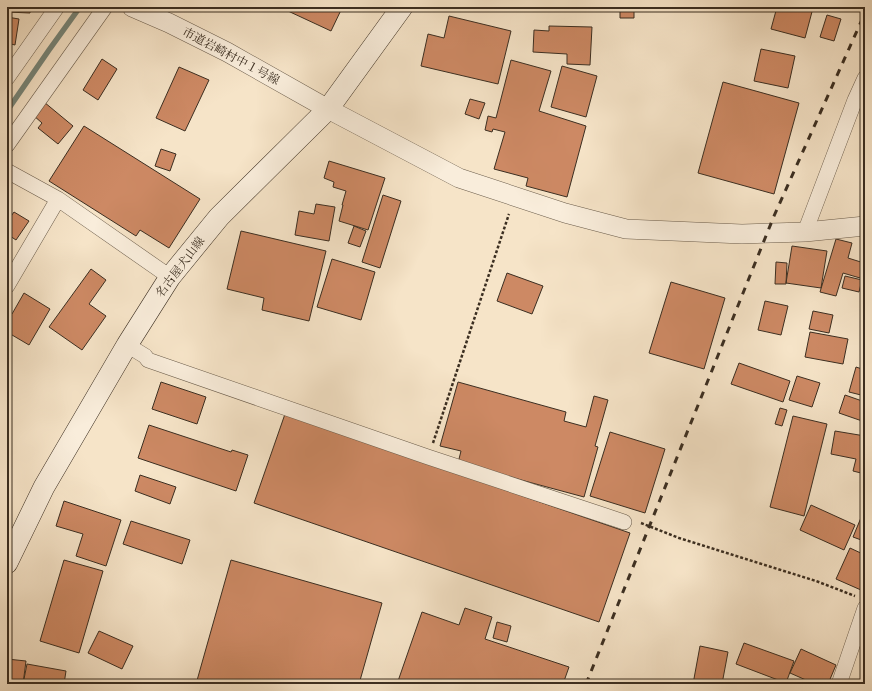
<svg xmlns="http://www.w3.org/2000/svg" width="872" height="691" font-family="'IM FELL Great Primer','Noto Serif JP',serif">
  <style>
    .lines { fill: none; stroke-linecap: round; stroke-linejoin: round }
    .stream { stroke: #768579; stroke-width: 5.5 }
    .building { fill: #cd8964; stroke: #3b2e21 }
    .minor-casing { stroke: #6a5c4b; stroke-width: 16 }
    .tertiary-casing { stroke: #6a5c4b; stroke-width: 20 }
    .secondary-casing { stroke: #3b2e21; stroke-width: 22 }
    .path { stroke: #3b2e21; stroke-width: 2.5; stroke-dasharray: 3 2; stroke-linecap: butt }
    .minor { stroke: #f9eddb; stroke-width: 15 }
    .tertiary { stroke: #f9eddb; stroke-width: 19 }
    .secondary { stroke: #f9eddb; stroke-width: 21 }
    .rail { stroke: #3b2e21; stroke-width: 3; stroke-dasharray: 7 7; stroke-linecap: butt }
    .labels { text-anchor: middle; stroke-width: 3; stroke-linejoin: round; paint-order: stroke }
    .street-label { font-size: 12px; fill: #3b2e21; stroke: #f9eddb }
  </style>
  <rect width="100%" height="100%" fill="#f6e4c8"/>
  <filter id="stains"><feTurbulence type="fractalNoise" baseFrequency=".005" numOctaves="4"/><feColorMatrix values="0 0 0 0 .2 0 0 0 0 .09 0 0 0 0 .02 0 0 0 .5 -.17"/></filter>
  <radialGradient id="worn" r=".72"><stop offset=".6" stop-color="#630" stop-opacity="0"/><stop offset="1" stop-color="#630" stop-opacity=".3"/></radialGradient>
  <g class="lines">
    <path class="stream" d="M7,111l42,-61 31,-43"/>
  </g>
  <path class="building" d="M7,7h23v6l-23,-1z
    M290,7h49l3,1 -11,23 -43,-20z
    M620,7h14v11h-14z
    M777,7l36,1 -8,30 -34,-9z
    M827,15l14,4 -7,22 -14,-4z
    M449,16l62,15 -13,53 -77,-18 7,-32 16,4z
    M7,17l12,2 -4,26 -8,-2z
    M549,26l43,1 -2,38 -23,-1v-10l-34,-2 1,-22 15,1z
    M761,49l34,7 -7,32 -34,-7z
    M102,59l15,10 -19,31 -15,-10z
    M511,60l40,11 -12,40 47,15 -19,71 -41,-11 2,-8 -34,-9 11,-37 -12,-3 -1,3 -7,-2 3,-14 8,2z
    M562,66l35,10 -11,41 -35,-10z
    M179,67l30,13 -24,51 -29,-13z
    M723,82l76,21 -25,91 -76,-21z
    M470,99l15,4 -6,16 -14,-5z
    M44,102l29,24 -15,18 -20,-16 4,-5 -9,-8z
    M84,126l116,73 -31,49 -29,-18 -4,6 -87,-55z
    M161,149l15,5 -6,17 -15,-5z
    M329,161l56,17 -17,52 -29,-9 4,-16h-1l4,-14 -13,-4 1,-5 -10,-4z
    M862,178h3v30h-2z
    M383,195l18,6 -21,67 -18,-6z
    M316,204l19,3 -6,34 -34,-6 4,-24 15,3z
    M14,212l15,9 -13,19 -9,-6v-12z
    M354,226l12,5 -6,16 -12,-4z
    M241,231l85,20 -17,70 -47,-11 2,-12 -37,-9z
    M836,239l16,4 -4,15 16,5 -4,15 -17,-5 -7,23 -16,-4z
    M792,246l35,5 -6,37 -35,-5z
    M332,259l43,13 -14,48 -44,-13z
    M776,262l11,1 -1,21h-11z
    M91,269l15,11 -17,24 17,12 -24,34 -33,-23z
    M507,273l36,13 -11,28 -35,-13z
    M845,276l17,4 -3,12 -17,-4z
    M671,282l54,16 -21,71 -55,-16z
    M24,293l26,16 -21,36 -22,-13v-21l5,3z
    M765,301l23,5 -7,29 -23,-5z
    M813,311l20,4 -4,18 -20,-4z
    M810,332l38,7 -5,25 -38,-7z
    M739,363l51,18 -7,21 -52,-18z
    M856,367l9,3v26l-16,-4z
    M797,376l23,7 -8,24 -23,-7z
    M161,382l45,15 -9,27 -45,-15z
    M458,382l108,30 -2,9 22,6 8,-31 14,4 -13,46 3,1 -14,50 -126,-34 3,-12 -21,-5z
    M845,395l20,7v20l-26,-9z
    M780,408l7,2 -5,16 -7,-2z
    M285,414l345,119 -31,89 -345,-119z
    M793,416l34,8 -23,92 -34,-9z
    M149,425l82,27 1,-2 16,5 -12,36 -98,-33z
    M835,431l30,5v38l-12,-3 3,-12 -25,-5z
    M610,432l55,17 -20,64 -55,-17z
    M140,475l36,12 -6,17 -35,-13z
    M64,501l57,19 -15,46 -30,-10 7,-22 -27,-8z
    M811,505l44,20 -11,25 -44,-20z
    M865,508v30l-1,3 -11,-4z
    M131,521l59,19 -8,24 -59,-20z
    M850,548l15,7v26l-4,9 -25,-11z
    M64,560l39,11 -24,82 -39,-12z
    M231,560l151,43 -23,81h-163z
    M465,608l27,9 -7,22 84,28 -6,17h-166l25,-72 37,13z
    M497,622l14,4 -4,16 -14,-4z
    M99,631l34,15 -11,23 -34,-16z
    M744,643l50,18 -8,22 -50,-19z
    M700,646l28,6 -6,32h-29z
    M801,649l35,16 -8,19h-13l-25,-11z
    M7,659l19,2 -3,23h-16z
    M27,664l39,7 -2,13h-41z"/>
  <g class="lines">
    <defs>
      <path id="minor" d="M7,78l50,-71
        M7,145l98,-138
        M7,171l51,28 112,78
        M805,232l50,-132 10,-22
        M7,286l51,-87
        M127,345l18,11 3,4 280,97 196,65
        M839,684l26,-76"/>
      <path id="tertiary" d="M132,7l37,16 58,29 101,57 131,69 106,35 61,16 116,5 63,-2 60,-6"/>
      <path id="secondary" d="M7,563l37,-76 83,-142 43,-68 49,-60 109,-108 74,-102"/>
    </defs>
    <use href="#minor" class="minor-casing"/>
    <use href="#tertiary" class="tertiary-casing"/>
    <use href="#secondary" class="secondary-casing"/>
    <path class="path" d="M433,443l76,-229
      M641,523l38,15 137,43 39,15"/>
    <use href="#minor" class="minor"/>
    <use href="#tertiary" class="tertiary"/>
    <use href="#secondary" class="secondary"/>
    <path class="rail" d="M586,684l188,-468 91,-203"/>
  </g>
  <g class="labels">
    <g class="street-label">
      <text transform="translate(231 56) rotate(28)" y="4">市道岩崎村中１号線</text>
      <text transform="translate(180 267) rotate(-53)" y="4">名古屋犬山線</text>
    </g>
  </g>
  <rect width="872" height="691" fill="none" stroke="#f6e4c8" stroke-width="24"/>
  <rect x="8" y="8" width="856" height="675" fill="none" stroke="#3b2e21" stroke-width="2"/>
  <rect x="12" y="12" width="848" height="667" fill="none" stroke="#3b2e21"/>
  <rect width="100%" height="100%" filter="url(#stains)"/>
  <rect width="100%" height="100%" fill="url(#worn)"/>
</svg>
